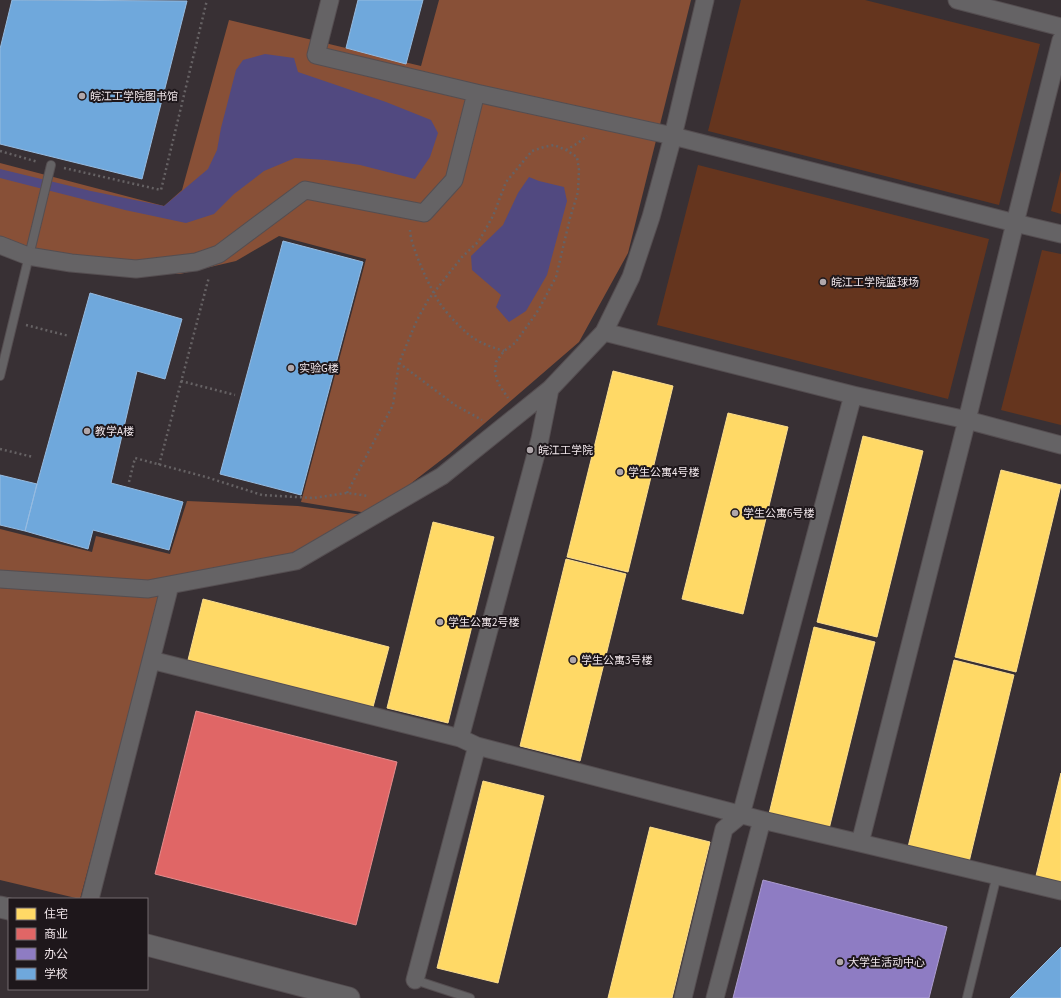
<svg xmlns="http://www.w3.org/2000/svg" width="1061" height="998" font-family="'Source Sans 3','Noto Sans SC',sans-serif">
  <style>
    .green { fill: #65351e }
    .forest { fill: #885037 }
    .water { fill: #514980 }
    .homes { fill: #ffd966; stroke: #fbdd8e }
    .shops { fill: #e06666; stroke: #e58d8e }
    .offices { fill: #8e7cc3; stroke: #ac9ccf }
    .schools { fill: #6fa8dc; stroke: #96bbe0 }
    .lines { fill: none; stroke-linecap: round; stroke-linejoin: round }
    .service-casing { stroke: #554e51; stroke-width: 10 }
    .minor-casing { stroke: #554e51; stroke-width: 19 }
    .tertiary-casing { stroke: #554e51; stroke-width: 23 }
    .path { stroke: #666264; stroke-width: 2.5; stroke-dasharray: 2 3; stroke-linecap: butt }
    .service { stroke: #656365; stroke-width: 8 }
    .minor { stroke: #656365; stroke-width: 17 }
    .tertiary { stroke: #656365; stroke-width: 21 }
    .poi-dot { fill: #b0a7ab; stroke: #1e171b; stroke-width: 1.5 }
    .labels { text-anchor: middle; stroke-width: 4; stroke-linejoin: round; paint-order: stroke }
    .poi-label { font-size: 11px; fill: #f1e7eb; stroke: #1e171b; text-anchor: start }
  </style>
  <rect width="100%" height="100%" fill="#383034"/>
  <path class="green" d="M741,0h124l175,44 -41,161 -291,-74z
    M698,165l291,74 -41,160 -291,-74z
    M1061,170v44l-10,-3z
    M1042,250l19,4v171l-60,-15z"/>
  <path class="forest" d="M439,0h252l-63,253 -49,89 -130,112 -48,37 -34,22 -66,-11 65,-243 -87,-23 -43,25 -56,13h-66l-114,-23v-88l164,43 18,-16 47,-170 192,46z
    M187,501l111,5 65,9 -70,39 -146,30 -147,-12v-43l92,23 4,-16 74,18z
    M0,588l147,8 15,-3 -82,306 -80,-19z"/>
  <path class="water" d="M265,54l29,4 4,14 88,30 45,18 7,13 -8,24 -15,22 -55,-14 -34,-5 -31,-2 -31,13 -30,23 -20,20 -28,9 -61,-13 -125,-32v-9l91,22 73,15 44,-37 9,-19 4,-22 15,-58 7,-10z
    M529,177l10,4 25,6 3,14 -20,74 -21,36 -17,11 -13,-15 5,-12 -29,-25 -1,-14 32,-31 15,-32z"/>
  <path class="homes" d="M613,371l60,15 -45,186 -61,-15z
    M728,413l60,14 -45,187 -61,-15z
    M863,436l60,15 -46,186 -60,-15z
    M1001,470l60,15 -45,187 -61,-15z
    M433,522l61,15 -46,186 -61,-15z
    M566,559l60,15 -46,187 -60,-15z
    M203,599l186,48 -16,60 -185,-47z
    M814,627l61,15 -46,187 -60,-15z
    M954,660l60,15 -45,187 -61,-15z
    M1061,773v113l-26,-6z
    M483,781l61,15 -46,187 -61,-15z
    M650,827l60,15 -38,156h-64z"/>
  <path class="shops" d="M196,711l201,51 -41,163 -201,-51z"/>
  <path class="offices" d="M763,880l184,47 -18,71h-196z"/>
  <path class="schools" d="M12,0l175,1 -45,178 -142,-35v-95z
    M358,0h65l-17,64 -60,-16z
    M283,241l80,21 -62,233 -81,-21z
    M90,293l92,26 -17,60 -28,-8 -26,112 72,19 -14,48 -76,-20 -5,19 -63,-18 12,-47z
    M0,475l37,9 -12,47 -25,-6z
    M1061,947v51h-51z"/>
  <g class="lines">
    <defs>
      <path id="service" d="M0,376l51,-211
        M415,980l55,18
        M967,998l30,-123"/>
      <path id="minor" d="M957,0l104,27
        M476,93l197,43 342,87 46,-183
        M0,245l28,11 43,7 65,6 60,-7 23,-8 86,-64 119,23 30,-33 22,-87 -160,-38 14,-55
        M604,332l249,63 114,25 94,25
        M550,389l-10,50 -80,299 17,8 285,74 -47,178
        M0,579l148,10 148,-28 146,-85 108,-87 54,-57 27,-55 20,-60 22,-81 32,-136
        M170,585l-19,75 309,78
        M762,820l98,23 107,-423 48,-197 46,11
        M860,843l201,48
        M90,899l61,-239
        M415,980l62,-234
        M683,998l41,-169 17,-14 112,-420"/>
      <path id="tertiary" d="M0,907l9,2
        M147,945l202,53"/>
    </defs>
    <use href="#service" class="service-casing"/>
    <use href="#minor" class="minor-casing"/>
    <use href="#tertiary" class="tertiary-casing"/>
    <path class="path" d="M566,150l12,-7 9,-7
      M0,151l38,11
      M64,168l97,22 46,-190
      M410,230c0,15 20,58 29,72 7,11 19,23 29,32 11,9 23,13 36,17
      M26,325l43,11
      M399,363l56,42 27,15
      M181,381l54,14
      M0,449l33,8
      M159,465l50,-188
      M129,482l6,-24 71,19 56,18 51,3 34,-5 21,3
      M347,493l46,-88 6,-42 18,-43 11,-20 34,-43 17,-16 14,-25 13,-34 26,-31 12,-4 10,-2 12,5 11,7 2,13 -1,22 -8,26 -14,59 -17,32 -6,9 -18,25 -11,8 -8,11 -1,10 3,11 10,15"/>
    <use href="#service" class="service"/>
    <use href="#minor" class="minor"/>
    <use href="#tertiary" class="tertiary"/>
  </g>
  <g class="poi-dot">
    <circle cx="82" cy="96" r="4"/>
    <circle cx="823" cy="282" r="4"/>
    <circle cx="291" cy="368" r="4"/>
    <circle cx="87" cy="431" r="4"/>
    <circle cx="530" cy="450" r="4"/>
    <circle cx="620" cy="472" r="4"/>
    <circle cx="735" cy="513" r="4"/>
    <circle cx="440" cy="622" r="4"/>
    <circle cx="573" cy="660" r="4"/>
    <circle cx="840" cy="962" r="4"/>
  </g>
  <g class="labels">
    <g class="poi-label">
      <text x="90" y="100">皖江工学院图书馆</text>
      <text x="831" y="286">皖江工学院篮球场</text>
      <text x="299" y="372">实验G楼</text>
      <text x="95" y="435">教学A楼</text>
      <text x="538" y="454">皖江工学院</text>
      <text x="628" y="476">学生公寓4号楼</text>
      <text x="743" y="517">学生公寓6号楼</text>
      <text x="448" y="626">学生公寓2号楼</text>
      <text x="581" y="664">学生公寓3号楼</text>
      <text x="848" y="966">大学生活动中心</text>
    </g>
  </g>
  <rect x="8" y="898" width="140" height="92" fill="#1e171b" stroke="#726a6e"/>
  <rect x="16" y="908" width="20" height="12" fill="#ffd966" stroke="#726a6e"/>
  <text x="44" y="918" font-size="12" fill="#f1e7eb">住宅</text>
  <rect x="16" y="928" width="20" height="12" fill="#e06666" stroke="#726a6e"/>
  <text x="44" y="938" font-size="12" fill="#f1e7eb">商业</text>
  <rect x="16" y="948" width="20" height="12" fill="#8e7cc3" stroke="#726a6e"/>
  <text x="44" y="958" font-size="12" fill="#f1e7eb">办公</text>
  <rect x="16" y="968" width="20" height="12" fill="#6fa8dc" stroke="#726a6e"/>
  <text x="44" y="978" font-size="12" fill="#f1e7eb">学校</text>
</svg>
